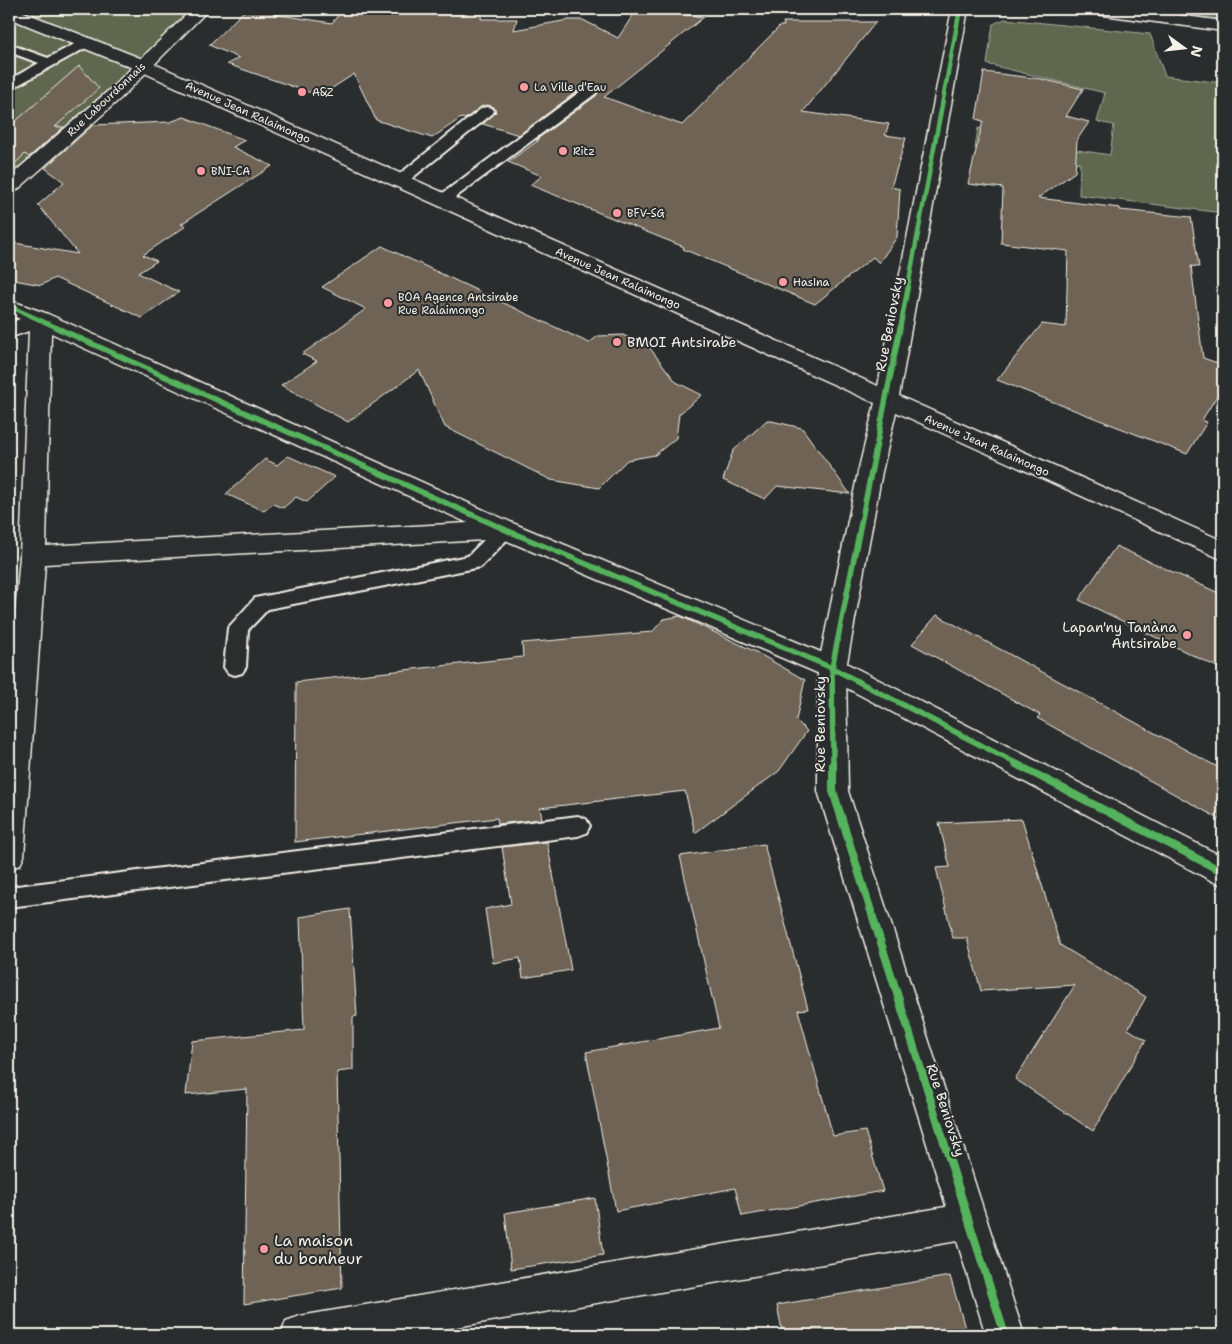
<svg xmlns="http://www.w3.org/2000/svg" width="1232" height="1344" font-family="'Shantell Sans',sans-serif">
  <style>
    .green { fill: #5e684f; stroke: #a9ac9c }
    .building { fill: #6e6355; stroke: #f4f1e8 }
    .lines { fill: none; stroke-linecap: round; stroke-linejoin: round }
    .lane-casing { stroke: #f4f1e8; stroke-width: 4 }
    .street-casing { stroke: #f4f1e8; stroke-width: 3 }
    .secondary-casing { stroke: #f4f1e8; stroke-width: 3 }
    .lane { fill: #2a2d2e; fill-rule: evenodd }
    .street { fill: #2a2d2e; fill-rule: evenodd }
    .secondary { fill: #2a2d2e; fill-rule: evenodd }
    .cycleway-far2-casing { stroke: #2a2d2e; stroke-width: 6 }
    .cycleway-far1-casing { stroke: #2a2d2e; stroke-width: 9 }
    .cycleway-casing { stroke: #2a2d2e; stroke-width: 11 }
    .cycleway-far2 { stroke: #56b35d; stroke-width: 4.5 }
    .cycleway-far1 { stroke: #56b35d; stroke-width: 5.5 }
    .cycleway { stroke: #56b35d; stroke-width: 8 }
    .poi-dot { fill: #ff9aa2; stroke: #2a2d2e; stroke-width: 2 }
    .labels { text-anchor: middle; stroke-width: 4; stroke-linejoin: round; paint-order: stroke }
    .far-poi-label { font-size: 11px; fill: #f4f1e8; stroke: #2a2d2e; text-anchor: start }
    .far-street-label { font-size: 11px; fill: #f4f1e8; stroke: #2a2d2e }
    .street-label { font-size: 14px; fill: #f4f1e8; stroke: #2a2d2e }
    .poi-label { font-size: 14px; fill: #f4f1e8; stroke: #2a2d2e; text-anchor: start }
    .near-poi-label { font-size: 16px; fill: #f4f1e8; stroke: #2a2d2e; text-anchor: start }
  </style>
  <rect width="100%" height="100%" fill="#2a2d2e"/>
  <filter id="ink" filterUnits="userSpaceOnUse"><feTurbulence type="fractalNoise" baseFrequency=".02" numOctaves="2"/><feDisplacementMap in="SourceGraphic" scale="10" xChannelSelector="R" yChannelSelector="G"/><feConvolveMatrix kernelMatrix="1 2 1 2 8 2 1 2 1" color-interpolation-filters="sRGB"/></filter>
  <g filter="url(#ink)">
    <path class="green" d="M9,9h192l-57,57 -135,119z
      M1096,9h127v17z
      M1005,19l145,15 15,42 58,7v130l-144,-18 1,-32 -105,-14 3,-21 99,22 33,5 4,-30 -17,-3 8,-29 -118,-29 6,-40z
      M29,596l-20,122v-119z"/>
    <path class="building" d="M246,9h28l-1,5 59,9 11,-14h139l-1,10h36l-3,11 54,-10h15l35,18 19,-29h45l-3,5 25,3 -100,80 78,28 98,-99h4l-1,-4h93l-73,90 86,12 -4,11 21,3 -15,49 9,2 -3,48 -18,26 -6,-6 -58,47 -132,-55 1,-2 -154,-62 12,-9 -34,-14 31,-22h-3l60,-44 3,-6 -4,-4h-11l-65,49 -36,-11 13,-12 -2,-5 -7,-2 -6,2 -16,12 -4,-1 -29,20 -56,-18 -22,-46 -34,22 -93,-32 12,-6 -30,-13z
      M79,66l20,22 -44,39h9l-35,30 -4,-3 -16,15v-42z
      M984,72l57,7 42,10 -17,27 23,6 -12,18 -2,32 -37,26 82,10v2l71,7 8,50 -8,-1 12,92 20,7v21l-21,34 5,2 -20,32 -190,-74 45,-56 24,3 2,-76 -67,-8 2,-55 -35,-4 15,-63 -7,-2z
      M184,117l61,23 -12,7 39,19 -91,58 5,2 -43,29 14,6 -19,12 41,19 -37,26 -87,-40 -14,7 -32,-6v-37l69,12 -40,-49 26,-23 -19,-14 48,-43 77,-3z
      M382,246l207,97 9,-7 25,-1 26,12 27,35 26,13 -23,19 -3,24 -21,17 -28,5 -28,28 -48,-8 -106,-53 -26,-57 -71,52 -67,-37 36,-24 -15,-7 64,-45 -44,-22z
      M767,420l35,8 48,66 -73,-8 -12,13 -42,-19 10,-29z
      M288,456l47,21 -28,25 -11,-5 -13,11 -10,-4 -9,7 -38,-17 39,-35 12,6z
      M1116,546l107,49v75l-144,-70z
      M937,615l286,155v51l-186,-103 3,-3 -128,-71z
      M680,616l76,36 49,28 -9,40 11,11 -28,40 -84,62 -10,-42 -145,17 2,11 -44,5 -1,-6 -202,24 1,-160 227,-25 -1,-14 130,-11 12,-13z
      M1022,819l38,126 86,52 -18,32 18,11 -53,91 -78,-52 60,-94 -94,6 -14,-53h-14l-17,-70 14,-1 -11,-44z
      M547,842l24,128 -48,8 -3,-20 -27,5 -8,-54 26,-5 -9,-57z
      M764,844l44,165 -10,1 35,126 32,-5 18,60 -141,25 -7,-28 -119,23 -30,-159 133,-24 -39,-172z
      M350,909l7,107 -4,1v53l-16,2 5,216 -98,16 3,-215 -61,6 6,-54 112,-11 -4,-113z
      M595,1198l8,57 -92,14 -6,-56z
      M950,1276l17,59h-184l-6,-30z"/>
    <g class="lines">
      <defs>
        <path id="lane" d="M86,38l5,1 2,3 -2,3 -82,45v-10l30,-17 -30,-11v-8l39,14z
          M590,87l5,1 2,3 -2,3 -146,108h-10l-3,-3 3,-3 146,-108z
          M487,107l5,1 2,3 -2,3 -86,69h-10l-3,-3 3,-3 86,-69z
          M506,523l7,2 3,5 -35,37 -213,42 -20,21 -2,37 -4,6 -7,2 -7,-2 -4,-6 4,-39 27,-30 213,-42 31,-31z
          M578,816l8,3 4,7 -4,7 -8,3 -569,71v-20z"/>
        <path id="street" d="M192,9h17l-89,90 -104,92 -7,2v-16l99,-86z
          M9,300l39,14 467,210 327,137 381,196v28l-11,-4 -390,-206 -319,-136 -458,25 -21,292 -4,9 -11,4v-183l11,-130 9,-225 -20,7v-15l11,-4 -11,-5zM51,333l417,190 -422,23z
          M969,1203l13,5 5,13 -5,13 -13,5 -559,96h-129l5,-14 14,-5z"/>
        <path id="secondary" d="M9,9h7l134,53 728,324 74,-377h16l-69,387 324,145v19l-327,-148 -14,60 -36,196 2,123 176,544h-38l-168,-544v-123l40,-196 17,-69 -737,-333 -129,-52z
          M1088,9h44l91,12v10l-127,-17 -6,-1z"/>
      </defs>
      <use href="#lane" class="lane-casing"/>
      <use href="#street" class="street-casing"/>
      <use href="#secondary" class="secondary-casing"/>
      <use href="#lane" class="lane"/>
      <use href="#street" class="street"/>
      <use href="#secondary" class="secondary"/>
      <defs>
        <path id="cycleway-far2" d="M9,306l51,23
          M900,329l60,-320"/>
        <path id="cycleway-far1" d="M57,328l449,202 326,138 187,97
          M833,765l-1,-97 68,-340"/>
        <path id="cycleway" d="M833,764v27l172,544
          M1016,764l207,108"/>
      </defs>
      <use href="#cycleway-far2" class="cycleway-far2-casing"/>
      <use href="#cycleway-far1" class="cycleway-far1-casing"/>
      <use href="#cycleway" class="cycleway-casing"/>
      <use href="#cycleway-far2" class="cycleway-far2"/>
      <use href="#cycleway-far1" class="cycleway-far1"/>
      <use href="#cycleway" class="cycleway"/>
    </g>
  </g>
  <g class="poi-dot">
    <circle cx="524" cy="87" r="5"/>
    <circle cx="302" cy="92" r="5"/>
    <circle cx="563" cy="151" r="5"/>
    <circle cx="201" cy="171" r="5"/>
    <circle cx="617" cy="213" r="5"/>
    <circle cx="783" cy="282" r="5"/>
    <circle cx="388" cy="303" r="5"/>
    <circle cx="617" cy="342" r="5"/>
    <circle cx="1187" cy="635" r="5"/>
    <circle cx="264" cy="1249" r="5"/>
  </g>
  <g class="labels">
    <g class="far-poi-label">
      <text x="534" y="91">La Ville d'Eau</text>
      <text x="312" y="96">A&amp;Z</text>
      <text x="573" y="155">Ritz</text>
      <text x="211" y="175">BNI-CA</text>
      <text x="627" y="217">BFV-SG</text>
      <text x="793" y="286">Hasina</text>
      <text x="398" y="301">BOA Agence Antsirabe<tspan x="398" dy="13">Rue Ralaimongo</tspan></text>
    </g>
    <g class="far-street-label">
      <text transform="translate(106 99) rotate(-43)" y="4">Rue Labourdonnais</text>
      <text transform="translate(248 112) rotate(24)" y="4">Avenue Jean Ralaimongo</text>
      <text transform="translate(618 278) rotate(24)" y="4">Avenue Jean Ralaimongo</text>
      <text transform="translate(987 445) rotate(24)" y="4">Avenue Jean Ralaimongo</text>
    </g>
    <g class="street-label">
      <text transform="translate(889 324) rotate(-79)" y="5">Rue Beniovsky</text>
      <text transform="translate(820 724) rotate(-90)" y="5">Rue Beniovsky</text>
      <text transform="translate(946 1110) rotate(72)" y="5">Rue Beniovsky</text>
    </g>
    <g class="poi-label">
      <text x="627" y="347">BMOI Antsirabe</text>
      <text x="1177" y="632" text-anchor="end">Lapan'ny Tanàna<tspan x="1177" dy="16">Antsirabe</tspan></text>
    </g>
    <g class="near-poi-label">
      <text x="274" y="1246">La maison<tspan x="274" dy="18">du bonheur</tspan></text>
    </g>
  </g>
  <rect width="1232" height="1344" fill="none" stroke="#2a2d2e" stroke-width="30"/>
  <rect x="15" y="15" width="1202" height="1314" fill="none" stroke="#f4f1e8" stroke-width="2" filter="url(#ink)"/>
  <g transform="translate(1184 48) rotate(105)" stroke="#2a2d2e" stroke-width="4" paint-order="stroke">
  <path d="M0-4L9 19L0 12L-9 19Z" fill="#f4f1e8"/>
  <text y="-8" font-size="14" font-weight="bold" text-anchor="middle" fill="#f4f1e8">N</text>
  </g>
</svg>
